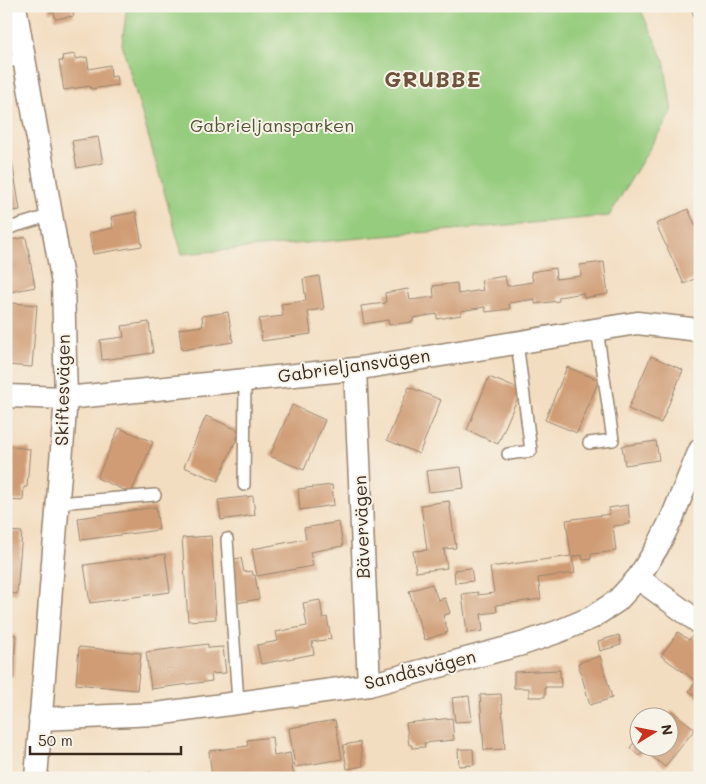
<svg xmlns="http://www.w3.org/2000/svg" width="706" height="784" font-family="Mali,sans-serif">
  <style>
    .green { fill: #96cc7e; stroke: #687b4e }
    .building { fill: #cf9c74 }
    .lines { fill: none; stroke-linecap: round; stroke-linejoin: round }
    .service-casing { stroke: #97846f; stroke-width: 14 }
    .minor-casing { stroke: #97846f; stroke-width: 25 }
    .service { stroke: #fff; stroke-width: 11 }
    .minor { stroke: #fff; stroke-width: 22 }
    .labels { text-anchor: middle; stroke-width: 4; stroke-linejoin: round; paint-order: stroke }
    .park-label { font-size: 18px; fill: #525236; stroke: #f7f3e8 }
    .street-label { font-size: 18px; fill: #3b2a1e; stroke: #f7f3e8 }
    .district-label { font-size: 22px; font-weight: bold; letter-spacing: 1px; fill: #6f523c; stroke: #f7f3e8 }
  </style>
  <rect width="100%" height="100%" fill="#f7f3e8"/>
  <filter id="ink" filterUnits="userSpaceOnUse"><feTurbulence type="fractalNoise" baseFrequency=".02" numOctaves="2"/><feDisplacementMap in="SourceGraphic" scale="10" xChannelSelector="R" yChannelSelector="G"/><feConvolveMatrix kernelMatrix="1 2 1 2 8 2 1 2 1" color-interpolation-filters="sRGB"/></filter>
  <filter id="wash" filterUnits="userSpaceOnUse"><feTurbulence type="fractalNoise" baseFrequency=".0096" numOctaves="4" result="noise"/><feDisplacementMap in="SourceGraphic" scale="20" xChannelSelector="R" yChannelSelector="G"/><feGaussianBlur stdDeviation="1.12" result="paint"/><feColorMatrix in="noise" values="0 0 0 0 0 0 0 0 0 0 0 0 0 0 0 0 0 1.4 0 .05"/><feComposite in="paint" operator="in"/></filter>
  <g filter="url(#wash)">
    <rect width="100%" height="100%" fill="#f3ddc0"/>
    <path class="green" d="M127,6h512l25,55 8,50 -63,105 -427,38 -60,-210z"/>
    <g id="blocks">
      <path class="building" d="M49,6h33v1l-10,2 2,7 -19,3 -1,-7h-4z
        M690,6h10v24z
        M75,54v5l12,-2 2,12 21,-4 1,12 5,-1 2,9 -27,4 -1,-3 -26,4 -5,-29h4l-1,-5z
        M98,137l5,26 -26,5 -5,-27z
        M12,161l8,49 -14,2v-50z
        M688,209l12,26v41l-16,8 -28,-60z
        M136,212l6,34 -49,8 -4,-21 24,-5 -2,-11z
        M26,237l9,50 -25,5 -4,-11v-40z
        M604,262l4,32 -24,4 -1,-5 -24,4v4l-24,3v-5l-26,4 1,6 -24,3 -1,-5 -24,4v4l-24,4v-5l-24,4v4l-24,3 -1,-5 -24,4 -3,-18 25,-3 -1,-10 23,-4 2,11 24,-3 -1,-11 24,-3 1,11 25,-4 -2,-10 24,-4 2,10 26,-4 -2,-10 24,-4 1,11 25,-3 -1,-11z
        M319,276l5,33 -16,2 3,23 -49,7 -3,-22 24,-3 -2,-12 25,-3 -3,-22z
        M11,303l26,2 -5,62 -26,-2v-39l3,-2z
        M228,312l5,30 -51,8 -3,-21 24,-3 -1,-10z
        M149,322l4,31 -51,7 -2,-20 24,-3 -2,-11z
        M651,356l32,14 -22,53 -33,-14z
        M567,367l32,13 -22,53 -32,-13z
        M489,377l32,13 -23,54 -31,-14z
        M409,387l32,13 -22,54 -32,-14z
        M292,405l33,15 -21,50 -34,-14z
        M206,416l34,15 -22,50 -34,-14z
        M119,428l34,14 -22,51 -34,-15z
        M656,441l3,19 -34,5 -3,-19z
        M7,446l23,3 -3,38h-3l-1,14 -17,-1z
        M461,467l3,21 -35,4 -3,-21z
        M332,485l2,20 -34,5 -2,-21z
        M253,496l2,19 -34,5 -3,-20z
        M449,501l7,47 -12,1 3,19 -31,4 -3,-21 14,-1 -6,-45z
        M628,505l2,19 -17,2 3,25 -25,3v5l-8,1 -1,-5 -10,2 3,16 -37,5 3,21 -45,6 1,7 -16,2 2,17 -16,2 -5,-39 16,-2v3l16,-2 -4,-26 81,-11 -5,-36 44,-6 -1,-6z
        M156,507l3,23 -78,10 -3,-22z
        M339,522l4,24 -33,6 3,14 -56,10 -5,-27 54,-10 -2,-11z
        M6,531l16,1 -5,62 -11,-1z
        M211,536l5,83 -28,2 -6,-83z
        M165,554l5,38 -80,11 -6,-38z
        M241,558l3,14 8,-1 1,4h2l4,24 -22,4 -3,-44z
        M471,568l2,13 -18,2 -1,-13z
        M432,584l6,16 7,-2 5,15 -7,3 5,16 -23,8 -16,-49z
        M320,600l3,18 4,-1 4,22 -19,3 2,12 -53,10 -4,-19 21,-4 -2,-9 31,-6 -4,-23z
        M678,632l11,8 3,-4 8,5v58l-11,-8 7,-10 -35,-25z
        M6,634l10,1 -3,42h-7z
        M619,635l2,10 -21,6 -2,-10z
        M208,644v4l15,-1 3,26 -15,1 1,7 -61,8 -5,-37z
        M79,647l62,6 -4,37 -61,-6z
        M600,656l12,42 -22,7 -12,-42z
        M560,670l1,17h-16v10h-16v-9h-15v-16z
        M501,694l4,55 -21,1 -4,-55z
        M469,696l3,25 -17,1 -3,-24z
        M672,711l23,18 -30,38 -21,-17 -5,6 -9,-8 8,-11v9h30v-31z
        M452,718l2,22 -30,3 1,4 -13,1v-3h-3l-3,-22z
        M335,720l7,39 -47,8 -6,-39z
        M272,737l2,19 16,-3 4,25h-82l-3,-27 39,-5 -1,-6z
        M360,742l3,24 -16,3 -4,-24z
        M458,749h15l1,16 -15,1z
        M133,772v4l18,-4 1,6h-29l-1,-4z"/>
    </g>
  </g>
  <g filter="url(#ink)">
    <use href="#blocks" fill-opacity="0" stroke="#97846f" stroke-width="1"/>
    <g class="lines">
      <defs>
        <path id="service" d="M6,62l18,-3
          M6,229l45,-14
          M589,443l24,-3 -16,-111
          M508,454l23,-3 -14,-109
          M244,485l1,-105
          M58,503l97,-8
          M227,539l11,163"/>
        <path id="minor" d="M15,6l48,278 3,114 -30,380
          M355,369l14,316
          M6,396l60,2 289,-29 282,-46 63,7
          M638,578l62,45
          M40,719l116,-5 213,-29 153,-41 35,-12 34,-14 26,-17 21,-23 20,-32 14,-28 28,-68"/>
      </defs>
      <use href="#service" class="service-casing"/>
      <use href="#minor" class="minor-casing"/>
      <use href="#service" class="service"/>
      <use href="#minor" class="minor"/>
    </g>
  </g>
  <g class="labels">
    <g class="park-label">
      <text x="272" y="132">Gabrieljansparken</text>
    </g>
    <g class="street-label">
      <text transform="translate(354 366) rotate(-8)" y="6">Gabrieljansvägen</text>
      <text transform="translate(63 390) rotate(-89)" y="6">Skiftesvägen</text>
      <text transform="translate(362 527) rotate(-92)" y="6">Bävervägen</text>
      <text transform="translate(420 670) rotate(-14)" y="6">Sandåsvägen</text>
    </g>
    <g class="district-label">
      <text x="433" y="87">GRUBBE</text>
    </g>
  </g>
  <rect width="706" height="784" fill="none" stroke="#f7f3e8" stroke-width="25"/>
  <g transform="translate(654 732) rotate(80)"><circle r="24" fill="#f7f3e8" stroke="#aca397"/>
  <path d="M0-4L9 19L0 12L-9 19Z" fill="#c8321e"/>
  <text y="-8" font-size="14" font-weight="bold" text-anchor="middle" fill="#3b2a1e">N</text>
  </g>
  <path d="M30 746v8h151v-8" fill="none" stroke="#3b2a1e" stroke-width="2.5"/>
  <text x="38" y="746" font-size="15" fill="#3b2a1e" stroke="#f7f3e8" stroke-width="4" paint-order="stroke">50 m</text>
</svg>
